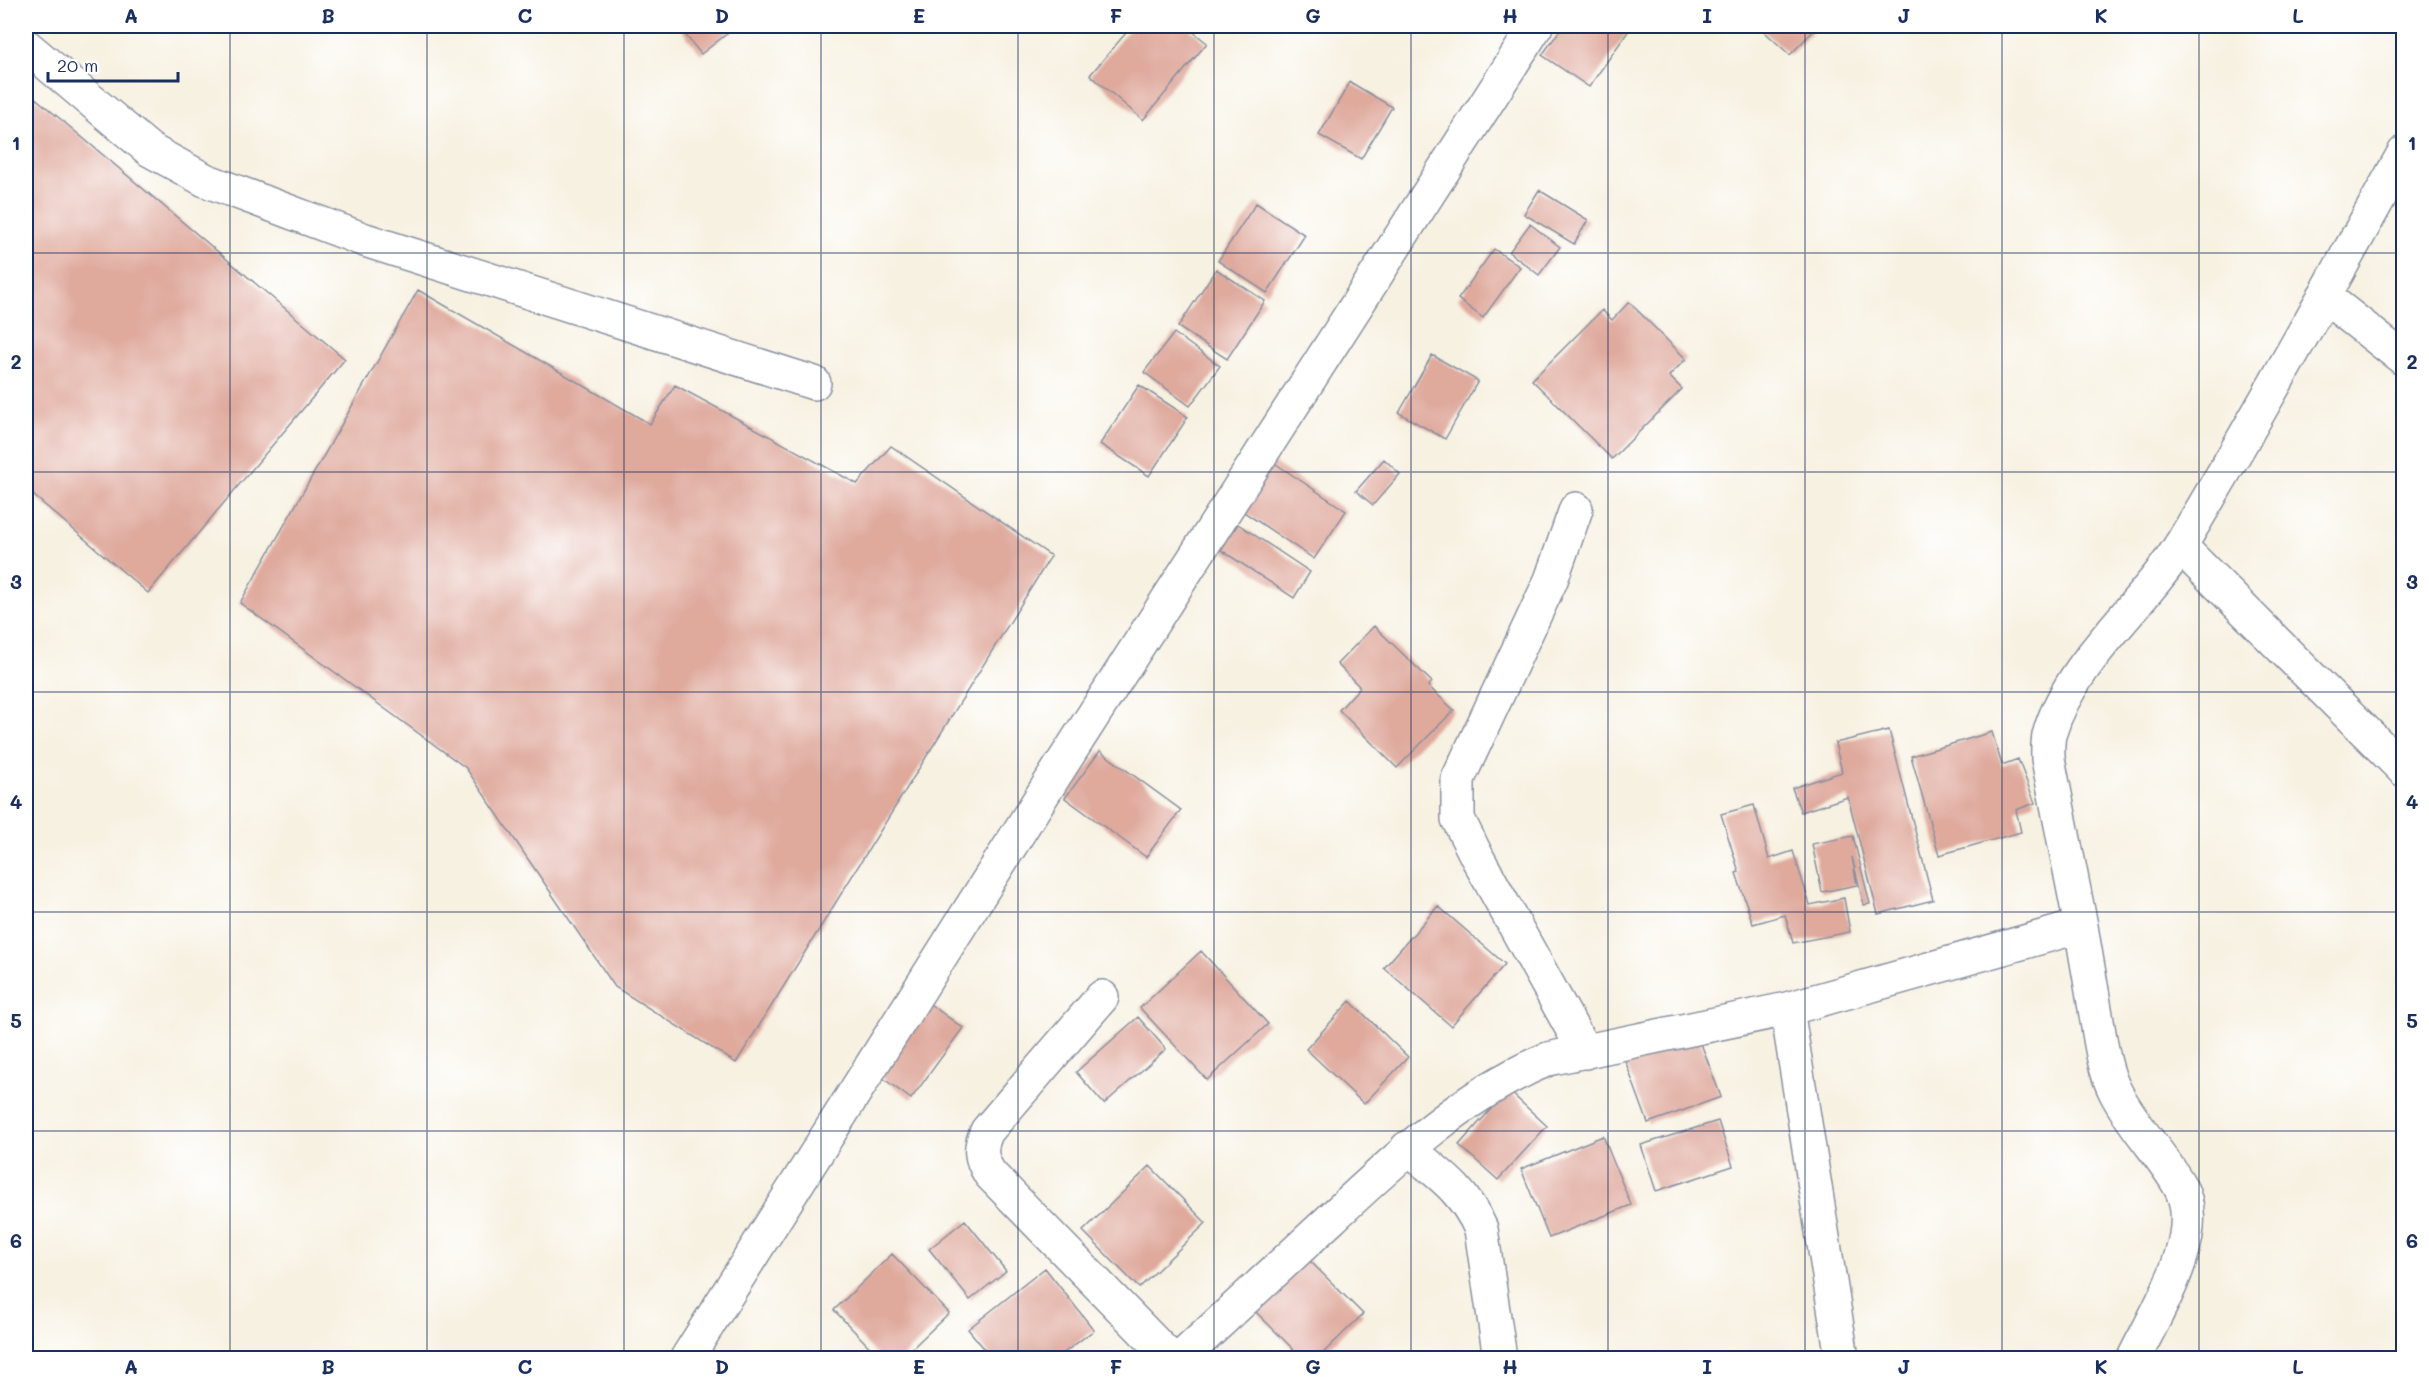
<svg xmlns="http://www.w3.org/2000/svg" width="2429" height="1384" font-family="Mali,sans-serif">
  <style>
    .building { fill: #dfa99c }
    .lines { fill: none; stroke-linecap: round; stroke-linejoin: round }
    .minor-casing { stroke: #8990a0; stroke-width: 36 }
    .minor { stroke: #fff; stroke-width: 33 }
    .grid { fill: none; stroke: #1b2f5e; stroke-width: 1.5; stroke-opacity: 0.55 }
    .neatline { fill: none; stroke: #1b2f5e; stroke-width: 2 }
    .grid-label { font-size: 20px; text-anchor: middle; font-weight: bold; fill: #1b2f5e }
  </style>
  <rect width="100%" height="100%" fill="#fff"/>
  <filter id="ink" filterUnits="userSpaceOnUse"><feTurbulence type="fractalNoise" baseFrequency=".0167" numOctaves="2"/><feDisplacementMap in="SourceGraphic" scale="12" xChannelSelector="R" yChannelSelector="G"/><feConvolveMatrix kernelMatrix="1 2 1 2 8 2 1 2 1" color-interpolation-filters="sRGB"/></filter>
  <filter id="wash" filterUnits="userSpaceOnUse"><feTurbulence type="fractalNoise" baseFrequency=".008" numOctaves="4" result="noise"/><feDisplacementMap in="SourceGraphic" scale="24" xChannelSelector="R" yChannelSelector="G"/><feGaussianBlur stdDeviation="1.35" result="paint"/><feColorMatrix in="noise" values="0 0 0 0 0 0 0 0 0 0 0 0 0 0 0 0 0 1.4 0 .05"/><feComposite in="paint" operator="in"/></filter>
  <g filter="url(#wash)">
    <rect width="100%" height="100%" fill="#f7f1e1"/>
    <g id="blocks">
      <path class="building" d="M678,26h59l-36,28z
        M1132,26h54l21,17 -64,77 -53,-45z
        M1563,26h69l-43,61 -47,-32z
        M1758,26h60l-28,29z
        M1350,82l42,25 -31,52 -42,-24z
        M26,90l319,269 -197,234 -122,-104z
        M1539,190l49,30 -14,24 -50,-30z
        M1256,203l49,32 -38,58 -49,-32z
        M1530,224l30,23 -21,28 -30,-23z
        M1494,249l26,18 -37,51 -25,-19z
        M1216,269l49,32 -38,58 -49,-32z
        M418,290l232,134 25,-39 182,99 34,-38 160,110 -315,507 -121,-76 -149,-219 -226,-165z
        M1629,302l57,57 -17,17 13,13 -70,70 -80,-79 70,-70 10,10z
        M1174,333l46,33 -30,40 -46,-34z
        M1432,355l46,26 -33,58 -46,-26z
        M1139,385l49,32 -39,59 -49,-32z
        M1267,458l79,53 -32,48 -79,-53z
        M1384,459l16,15 -27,31 -17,-14z
        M1238,524l72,48 -16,26 -73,-48z
        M1374,626l58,56 -4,4 26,24 -57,58 -58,-58 21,-23 -23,-23z
        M1889,730l44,170 -55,14 -30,-117 -47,15 -9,-24 50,-16 -7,-29z
        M1992,732l10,33 16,-6 17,44 -19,7 5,22 -82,23 -28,-99z
        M1100,751l81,59 -35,47 -81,-59z
        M1754,805l15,54 24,-8 17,54 34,-7 6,34 -57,11 -8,-28 -32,9 -17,-51 3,-1 -18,-58z
        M1853,836l17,68 -6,1 -12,-48 5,28 -35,7 -10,-48z
        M1438,906l67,58 -54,62 -67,-58z
        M1201,951l67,73 -61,56 -67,-72z
        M1350,1001l58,56 -44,47 -58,-55z
        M927,1002l36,26 -52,71 -35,-26z
        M1138,1017l28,32 -62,55 -28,-32z
        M1696,1030l25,67 -73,26 -25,-68z
        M1508,1090l39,36 -49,54 -39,-35z
        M1718,1121l15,45 -77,25 -15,-46z
        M1603,1136l28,69 -82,33 -28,-69z
        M1150,1166l56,57 -67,65 -56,-57z
        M965,1220l41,51 -36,29 -41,-51z
        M892,1254l57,59 -47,45h-22l-46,-48z
        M1306,1257l57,57 -45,44h-16l-48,-48z
        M1045,1268l49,62 -37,28h-65l-24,-29z"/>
    </g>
  </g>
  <g filter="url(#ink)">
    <use href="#blocks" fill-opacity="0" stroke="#8990a0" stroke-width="1.5"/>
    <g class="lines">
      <defs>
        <path id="minor" d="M26,46l124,104 55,30 160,60 449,143
          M2324,296l80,63
          M1576,509l-25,71 -93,199v40l20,40 107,193
          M2180,546l224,224
          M2081,926c5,32 11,63 16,95 4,23 7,48 18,70 17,34 45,61 64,94 29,48 -24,129 -45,173
          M1102,997l-115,134c-8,17 -7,27 3,43l180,184
          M1787,1009l55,349
          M1407,1148c33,27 56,41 74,81l19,129
          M687,1358l368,-583 481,-749
          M1181,1358c50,-46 100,-93 151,-140 64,-60 133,-125 216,-159l239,-50 294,-83 -33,-167c0,-9 -1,-19 2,-27 21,-71 94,-127 132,-189 77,-128 149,-259 222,-390"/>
      </defs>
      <use href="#minor" class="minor-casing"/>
      <use href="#minor" class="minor"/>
    </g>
  </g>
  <path class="grid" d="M230,26v1332M427,26v1332M624,26v1332M821,26v1332M1018,26v1332M1214,26v1332M1411,26v1332M1608,26v1332M1805,26v1332M2002,26v1332M2199,26v1332M26,253h2378M26,472h2378M26,692h2378M26,912h2378M26,1131h2378"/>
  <rect width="2429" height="1384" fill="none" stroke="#fff" stroke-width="66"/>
  <path d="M48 72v9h130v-9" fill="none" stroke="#1b2f5e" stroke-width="3"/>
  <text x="57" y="72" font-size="18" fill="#1b2f5e" stroke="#ffffff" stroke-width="4.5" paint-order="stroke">20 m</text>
  <rect x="33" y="33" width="2363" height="1318" class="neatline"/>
  <g class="grid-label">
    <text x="131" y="23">A</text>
    <text x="328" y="23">B</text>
    <text x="525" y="23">C</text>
    <text x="722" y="23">D</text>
    <text x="919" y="23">E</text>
    <text x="1116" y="23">F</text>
    <text x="1313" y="23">G</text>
    <text x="1510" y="23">H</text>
    <text x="1707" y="23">I</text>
    <text x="1904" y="23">J</text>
    <text x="2101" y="23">K</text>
    <text x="2298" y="23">L</text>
    <text x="16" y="150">1</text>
    <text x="2412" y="150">1</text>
    <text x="16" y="369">2</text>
    <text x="2412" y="369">2</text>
    <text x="16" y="589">3</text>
    <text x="2412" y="589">3</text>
    <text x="16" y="809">4</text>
    <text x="2412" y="809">4</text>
    <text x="16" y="1028">5</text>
    <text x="2412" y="1028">5</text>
    <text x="16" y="1248">6</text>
    <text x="2412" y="1248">6</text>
    <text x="131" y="1374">A</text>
    <text x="328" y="1374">B</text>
    <text x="525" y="1374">C</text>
    <text x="722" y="1374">D</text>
    <text x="919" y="1374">E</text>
    <text x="1116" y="1374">F</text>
    <text x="1313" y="1374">G</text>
    <text x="1510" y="1374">H</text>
    <text x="1707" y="1374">I</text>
    <text x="1904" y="1374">J</text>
    <text x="2101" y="1374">K</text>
    <text x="2298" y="1374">L</text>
  </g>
</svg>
